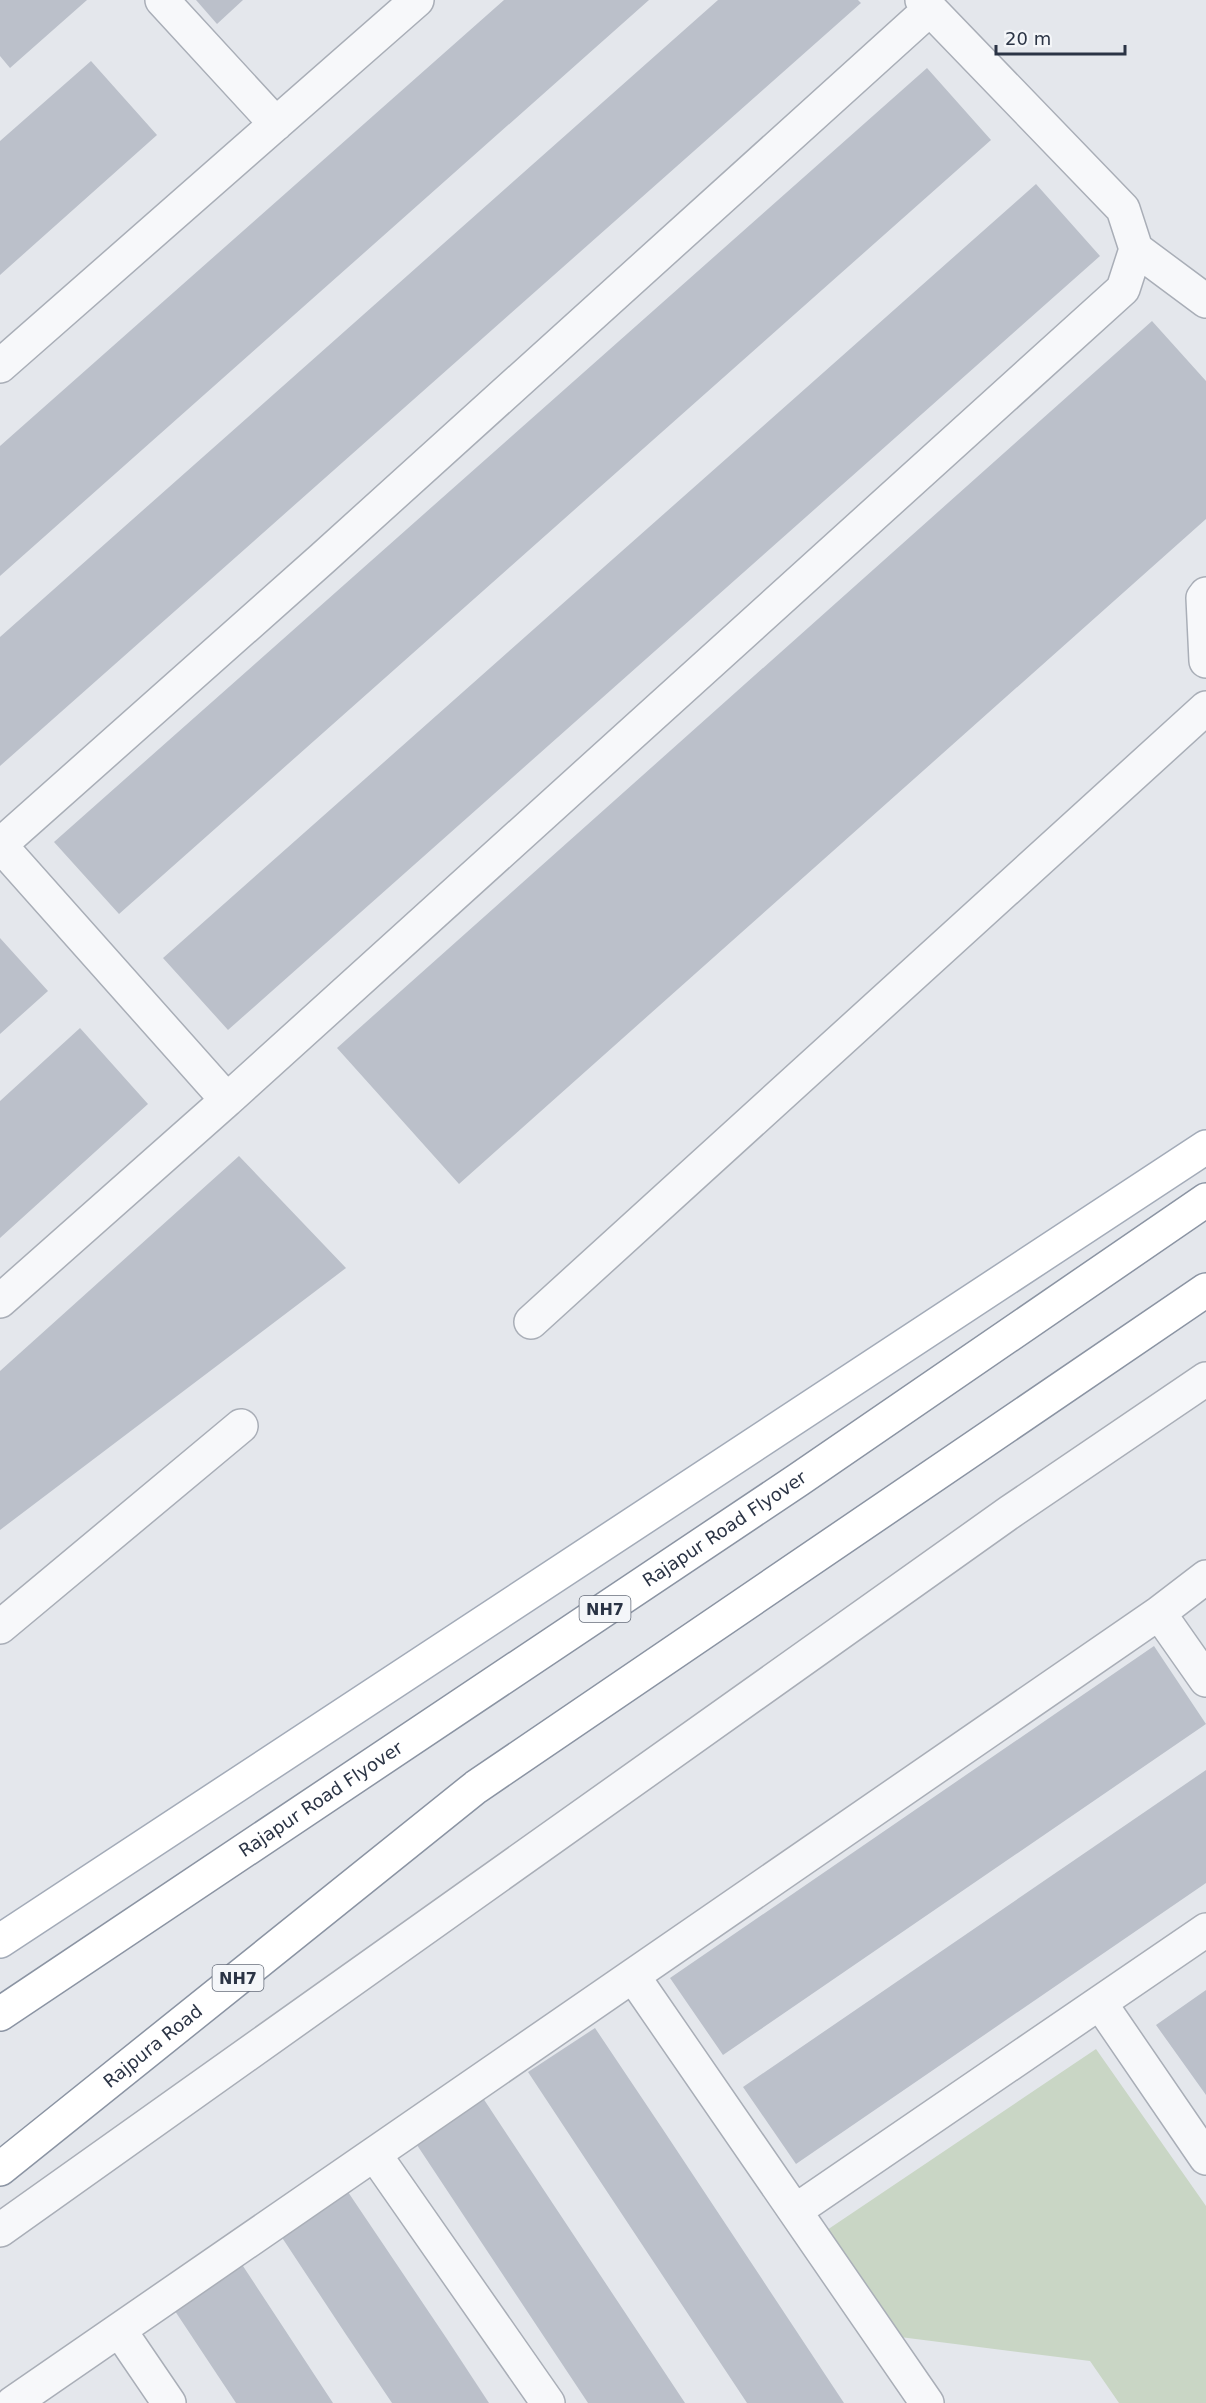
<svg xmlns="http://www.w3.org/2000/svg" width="1206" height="2403" font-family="'DejaVu Sans',sans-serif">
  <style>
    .green { fill: #c9d6c5 }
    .building { fill: #bbc0ca }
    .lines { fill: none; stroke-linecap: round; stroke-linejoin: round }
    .minor-casing { stroke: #a9aeb7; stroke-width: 36 }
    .major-casing { stroke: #a3abb8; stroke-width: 36 }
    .highway-casing { stroke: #8b94a3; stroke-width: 36 }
    .minor { stroke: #f7f8fa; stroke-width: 33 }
    .major { stroke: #fff; stroke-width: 33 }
    .highway { stroke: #fff; stroke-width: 33 }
    .labels { text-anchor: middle; stroke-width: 4.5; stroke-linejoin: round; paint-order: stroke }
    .shield { fill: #f4f6f9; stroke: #676e7b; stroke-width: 1.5 }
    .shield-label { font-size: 16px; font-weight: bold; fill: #2b3445 }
    .street-label { font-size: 18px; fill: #2b3445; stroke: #f4f6f9 }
  </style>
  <rect width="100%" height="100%" fill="#e4e7ec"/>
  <path class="green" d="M1096,2049l110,157v197h-87l-29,-42 -190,-24 -73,-107z"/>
  <path class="building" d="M0,0h87l-77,68 -10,-12z
    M196,0h47l-26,24z
    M504,0h145l-649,576v-130z
    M718,0h140l3,3 -861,763v-129z
    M91,61l66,74 -157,140v-134z
    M927,68l64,72 -872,774 -65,-72z
    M1036,184l64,72 -872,774 -65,-72z
    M1152,321l54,60v138l-747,665 -122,-136z
    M0,938l48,53 -48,43z
    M80,1028l68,76 -148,134v-137z
    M239,1156l107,112 -346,262v-159z
    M1154,1646l52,78 -483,331 -53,-77z
    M1206,1770v113l-410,281 -53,-77z
    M1206,1990v105l-50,-70z
    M595,2028l67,100 182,275h-97l-153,-231 -66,-100z
    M481,2095l33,50 171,258h-97l-75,-113 -100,-151z
    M346,2189l101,150 42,64h-97l-47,-70 -66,-100z
    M241,2263l92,140h-97l-63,-95z"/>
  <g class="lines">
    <defs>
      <path id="minor" d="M162,0l114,124
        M1136,249l70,52
        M0,366l417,-366
        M1206,594l-3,4 3,63
        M0,845l323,-287 607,-549 -8,-9
        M0,845l227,255 -227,201
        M227,1100l896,-811 13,-40 -13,-40 -193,-200
        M531,1322l675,-614
        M1159,1613l47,67
        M0,1627l241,-201
        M633,1976l294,427
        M1100,2003l106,155
        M375,2155l173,248
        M795,2211l411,-281
        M0,2230l1010,-718 196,-133
        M120,2331l49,72
        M13,2403l1146,-790 47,-36"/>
      <path id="major" d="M0,1941l1206,-794"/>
      <g id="highway">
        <path id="s1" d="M0,2014l798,-534 408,-280"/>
        <path id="s2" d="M0,2169l476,-382 730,-497"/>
      </g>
    </defs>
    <use href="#minor" class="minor-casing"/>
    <use href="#major" class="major-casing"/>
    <use href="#highway" class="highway-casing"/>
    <use href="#minor" class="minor"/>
    <use href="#major" class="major"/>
    <use href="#highway" class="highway"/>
  </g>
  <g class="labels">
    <g class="shield">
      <rect x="579.5" y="1596" width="51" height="26" rx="4.5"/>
      <rect x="212.5" y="1965" width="51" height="26" rx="4.5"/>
    </g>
    <g class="shield-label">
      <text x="605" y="1615">NH7</text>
      <text x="238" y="1984">NH7</text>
    </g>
    <g class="street-label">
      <text dy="6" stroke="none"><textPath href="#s1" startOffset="872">Rajapur Road Flyover</textPath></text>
      <text dy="6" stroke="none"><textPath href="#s1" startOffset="386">Rajapur Road Flyover</textPath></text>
      <text dy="6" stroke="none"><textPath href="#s2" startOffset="196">Rajpura Road</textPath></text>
    </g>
  </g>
  <path d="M996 45v9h129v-9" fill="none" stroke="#2b3445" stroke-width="3"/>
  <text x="1005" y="45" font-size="18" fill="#2b3445" stroke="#f4f6f9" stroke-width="4.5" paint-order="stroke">20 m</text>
</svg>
